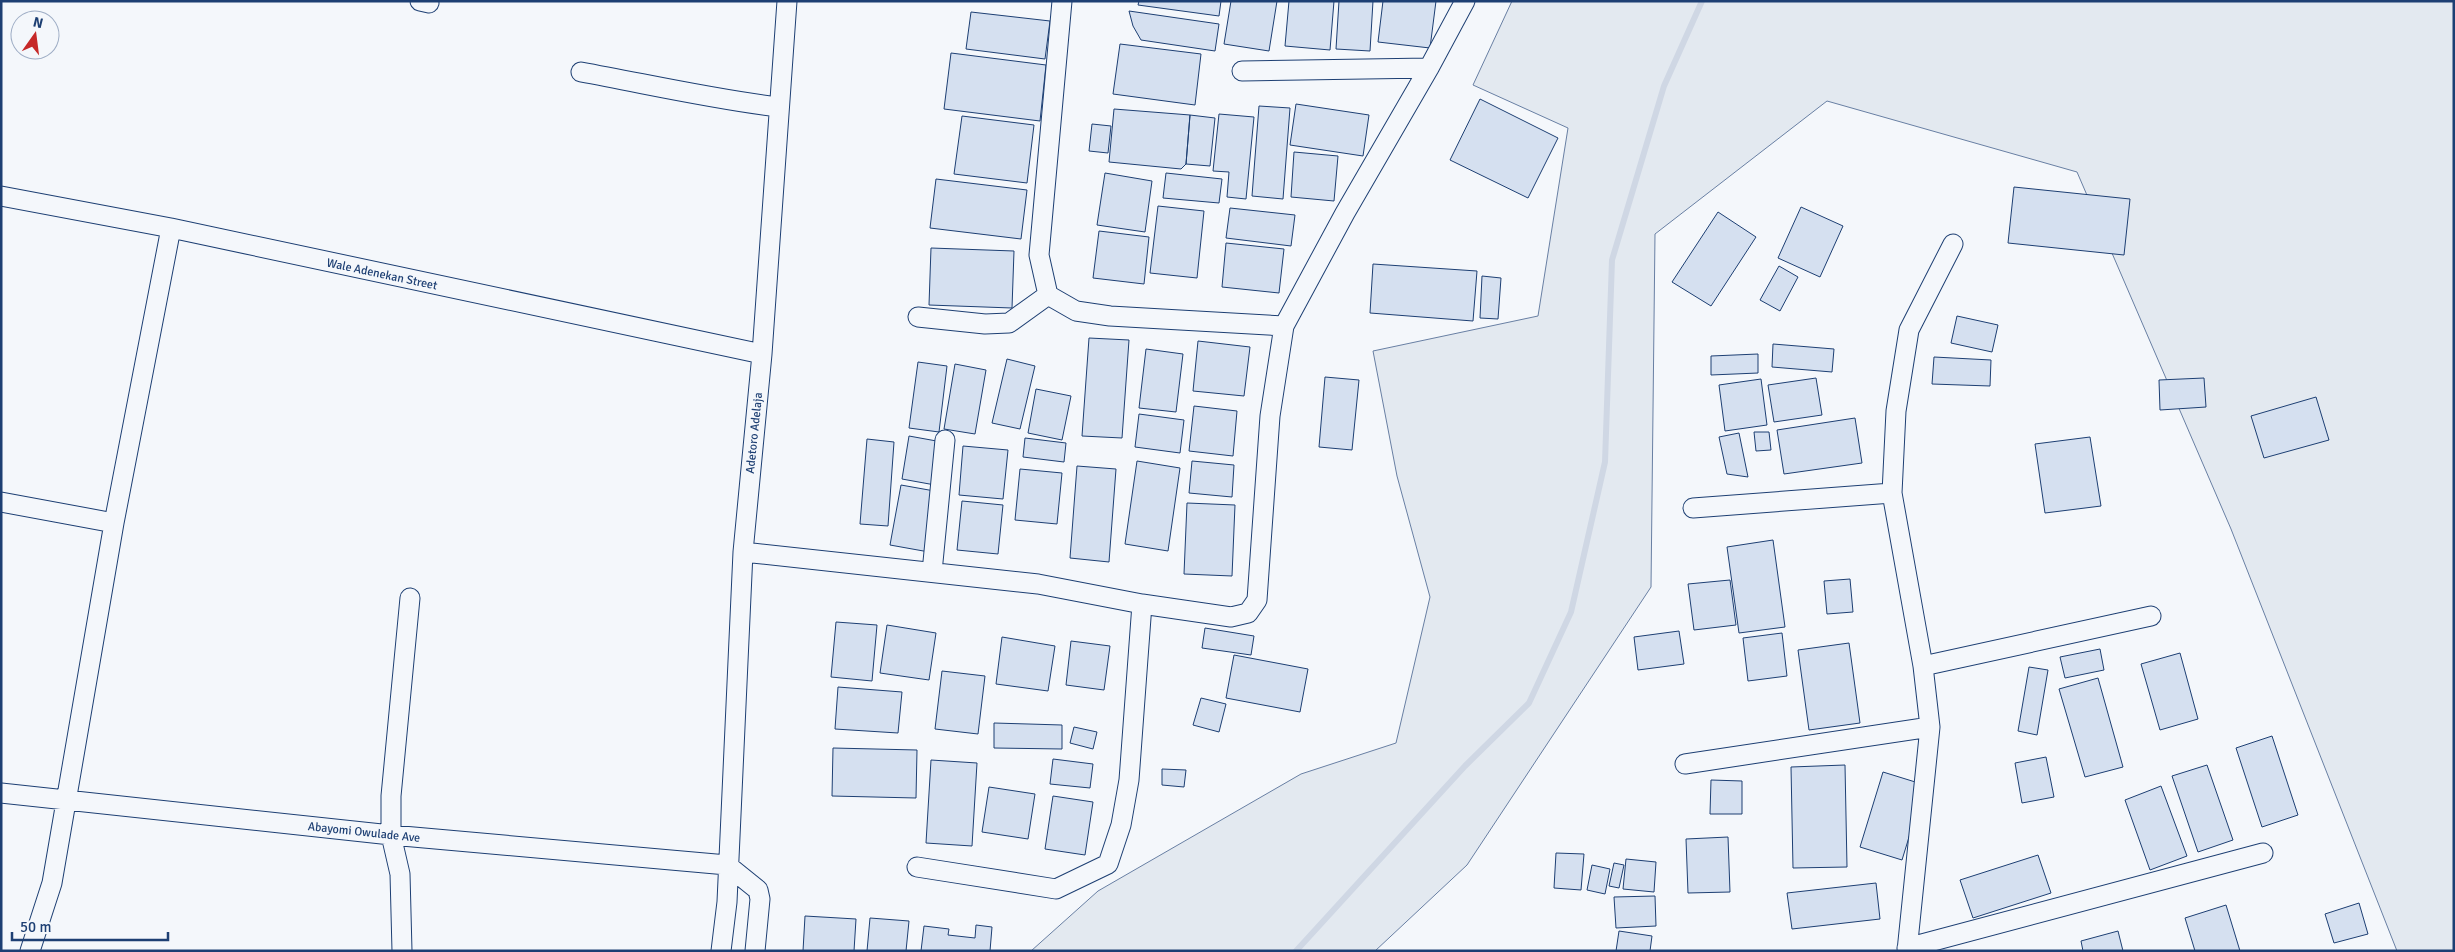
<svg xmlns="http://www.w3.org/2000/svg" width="2455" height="952" font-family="Signika,sans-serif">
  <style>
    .green { fill: #e3e9f0; stroke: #687fa3 }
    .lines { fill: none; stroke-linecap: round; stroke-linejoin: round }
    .stream { stroke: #cfd7e4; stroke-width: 6 }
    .building { fill: #d5e0f0; stroke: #1d3f73 }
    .minor-casing { stroke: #1d3f73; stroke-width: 21 }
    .minor { stroke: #f4f7fb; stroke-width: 19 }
    .labels { text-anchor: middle; stroke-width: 4; stroke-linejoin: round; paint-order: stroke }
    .street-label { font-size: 12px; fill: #1d3f73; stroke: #f4f7fb }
  </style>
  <rect width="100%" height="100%" fill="#f4f7fb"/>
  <path class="green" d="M1512,1h942v950h-57l-166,-422 -154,-357 -250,-71 -172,133 -4,353 -184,278 -92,86h-344l67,-60 203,-117 95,-31 34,-146 -33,-121 -24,-125 165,-35 30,-188 -95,-43z"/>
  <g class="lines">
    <path class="stream" d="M1296,951l169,-185 64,-63 42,-91 34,-150 7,-202 52,-174 38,-85"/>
  </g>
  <path class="building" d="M1139,1h82l-2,15 -81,-11z
    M1231,1h46l-8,50 -45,-7z
    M1289,1h45l-4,49 -45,-4z
    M1339,1h34l-3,50 -34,-2z
    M1383,1h53l-6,47 -52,-6z
    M1129,11l90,13 -4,27 -74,-11 -8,-14z
    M971,12l79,9 -5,38 -79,-10z
    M1120,44l81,10 -6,51 -82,-11z
    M951,53l95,12 -6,56 -96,-12z
    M1480,99l78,39 -30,60 -78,-38z
    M1296,104l73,11 -6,41 -73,-11z
    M1259,106l31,2 -7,91 -31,-3z
    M1114,109l76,6 -4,49 -5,5 -72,-7z
    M1219,114l35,3 -8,82 -19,-2 2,-25 -16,-1z
    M1190,115l25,3 -5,48 -24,-2z
    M962,116l72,9 -7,58 -73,-9z
    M1092,124l19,2 -3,27 -19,-2z
    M1294,152l44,4 -4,45 -43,-4z
    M1105,173l47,8 -7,51 -48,-7z
    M1166,173l56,6 -3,24 -56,-5z
    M936,179l91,11 -6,49 -91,-11z
    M2014,187l116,12 -6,56 -116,-12z
    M1158,206l46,5 -7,67 -47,-5z
    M1801,207l42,19 -23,51 -42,-19z
    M1230,208l65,7 -4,31 -65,-8z
    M1718,212l38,25 -45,69 -39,-24z
    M1099,231l50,6 -5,47 -51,-6z
    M1226,243l58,6 -5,44 -57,-6z
    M931,248l83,3 -2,57 -83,-3z
    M1373,264l104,7 -4,50 -103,-8z
    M1779,266l19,11 -18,34 -20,-11z
    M1482,276l19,2 -3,41 -18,-1z
    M1957,316l41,9 -6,27 -41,-9z
    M1089,338l40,2 -7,98 -40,-2z
    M1198,341l52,6 -6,49 -51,-5z
    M1773,344l61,5 -2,23 -60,-5z
    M1146,349l37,5 -7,58 -37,-4z
    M1758,354v19l-47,2v-19z
    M1934,357l57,3 -1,26 -58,-2z
    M1007,359l28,7 -15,63 -28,-6z
    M918,362l29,4 -8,66 -30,-4z
    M955,364l31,6 -11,64 -31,-5z
    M1325,377l34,3 -7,70 -33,-3z
    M1816,378l6,37 -48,7 -6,-37z
    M2204,378l2,29 -46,3 -1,-30z
    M1761,379l6,46 -42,6 -6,-46z
    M1036,389l35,7 -9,44 -34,-7z
    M2316,397l13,43 -65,18 -13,-42z
    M1194,406l43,5 -4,45 -44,-5z
    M1139,414l45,6 -4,33 -45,-6z
    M1855,418l7,45 -78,11 -7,-44z
    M1754,432h15l2,18 -15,1z
    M1739,433l9,44 -21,-3 -8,-37z
    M909,436l33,6 -7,43 -33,-6z
    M2090,437l11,69 -56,7 -10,-69z
    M1025,438l41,5 -2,19 -41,-5z
    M867,439l27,3 -6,84 -28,-2z
    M963,446l45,4 -5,49 -44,-4z
    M1137,461l43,7 -12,83 -43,-7z
    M1192,461l42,4 -2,32 -43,-4z
    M1077,466l39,3 -7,93 -39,-4z
    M1020,469l42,4 -5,51 -42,-4z
    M901,485l39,7 -11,60 -39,-7z
    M962,501l41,4 -5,49 -41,-4z
    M1187,503l48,2 -3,71 -48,-2z
    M1773,540l12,87 -46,6 -12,-86z
    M1850,579l3,33 -26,2 -3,-33z
    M1730,580l6,45 -42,5 -6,-46z
    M836,622l41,3 -5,56 -41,-4z
    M887,625l49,8 -7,47 -49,-7z
    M1205,628l49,8 -3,19 -49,-7z
    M1679,631l5,33 -46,6 -4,-33z
    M1782,633l5,43 -39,5 -5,-43z
    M1002,637l53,9 -7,45 -52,-7z
    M1071,641l39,5 -6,44 -38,-5z
    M1849,643l11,80 -51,7 -11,-80z
    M2100,649l4,21 -39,8 -5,-21z
    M2180,653l18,66 -38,11 -19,-66z
    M1234,655l74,14 -8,43 -74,-14z
    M2029,667l19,3 -11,65 -19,-4z
    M942,671l43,5 -7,58 -43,-5z
    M2098,678l25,89 -38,10 -26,-88z
    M838,687l64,5 -4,41 -63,-4z
    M1201,698l25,6 -7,28 -26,-7z
    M994,723l68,2v24l-68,-1z
    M1074,727l23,5 -4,17 -23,-6z
    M2272,736l26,79 -36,12 -26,-79z
    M833,748l84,2 -1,48 -84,-2z
    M2046,757l8,40 -32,6 -7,-40z
    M1053,759l40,5 -3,24 -40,-4z
    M931,760l46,3 -5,83 -46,-3z
    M1845,765l2,102 -54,1 -2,-101z
    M2207,765l26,75 -35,12 -26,-76z
    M1162,769l24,1 -2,17 -22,-2z
    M1883,772l42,13 -23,75 -42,-13z
    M1711,780l31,1v33h-32z
    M2161,786l26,70 -37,14 -25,-70z
    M989,787l46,7 -7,45 -46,-7z
    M1053,796l40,6 -8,53 -40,-6z
    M1728,837l2,55 -42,1 -2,-54z
    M1556,853l28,1 -3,36 -27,-2z
    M2038,855l13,38 -78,25 -13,-38z
    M1626,859l30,3 -2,30 -31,-3z
    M1614,863l10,2 -5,23 -10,-2z
    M1592,865l18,4 -5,25 -18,-4z
    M1876,883l4,36 -88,10 -5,-36z
    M1655,896l1,30 -40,2 -2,-31z
    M2359,903l9,31 -34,9 -9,-29z
    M2226,905l14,46h-45l-10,-33z
    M805,916l51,3 -2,32h-51z
    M870,918l39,3 -3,30h-39z
    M976,925l16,2 -2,24h-69l3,-25 25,3 -1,6 27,3z
    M1619,931l33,5 -2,15h-34z
    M2118,931l5,20h-40l-2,-10z"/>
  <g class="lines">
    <defs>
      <path id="minor" d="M420,1l9,2
        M1062,1l-23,254 9,40 28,16 34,5 174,10
        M1242,71l187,-3
        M581,72c66,12 131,27 197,35
        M1,196l170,32 591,126
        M918,317l67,7 24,-1 39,-28
        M1,502l113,21
        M1693,508l199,-15
        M743,552l295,32 104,20 89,13 17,-4 9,-13 13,-184 14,-90 61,-113 84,-145 36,-67
        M932,572l13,-132
        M1923,666l228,-50
        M1685,764l245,-37
        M1,793l390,42 336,30
        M727,865l31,25 2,9 -5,52
        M917,867l139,22 52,-25 13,-39 8,-45 13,-176
        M1907,948l356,-95
        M30,951l22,-68 62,-360 57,-295
        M402,951l-2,-77 -9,-39v-39l19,-198
        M721,951l6,-49 16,-350 19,-198 25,-353
        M1907,951l23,-224 -7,-61 -31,-173 4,-82 13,-81 44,-86"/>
    </defs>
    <use href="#minor" class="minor-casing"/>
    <use href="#minor" class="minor"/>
  </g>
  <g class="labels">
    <g class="street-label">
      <text transform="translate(382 274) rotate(12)" y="4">Wale Adenekan Street</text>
      <text transform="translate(754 433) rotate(-84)" y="4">Adetoro Adelaja</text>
      <text transform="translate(364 832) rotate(6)" y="4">Abayomi Owulade Ave</text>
    </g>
  </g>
  <rect width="2455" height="952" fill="none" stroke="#1d3f73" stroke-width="5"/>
  <g transform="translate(35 35) rotate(14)"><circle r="24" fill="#f4f7fb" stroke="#9eadc5"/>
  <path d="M0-4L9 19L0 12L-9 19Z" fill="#c62828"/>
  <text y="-8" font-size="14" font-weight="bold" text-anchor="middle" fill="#1d3f73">N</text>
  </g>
  <path d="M12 932v8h156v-8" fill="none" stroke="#1d3f73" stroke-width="2.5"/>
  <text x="20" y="932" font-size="15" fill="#1d3f73" stroke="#f4f7fb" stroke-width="4" paint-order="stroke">50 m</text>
</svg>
